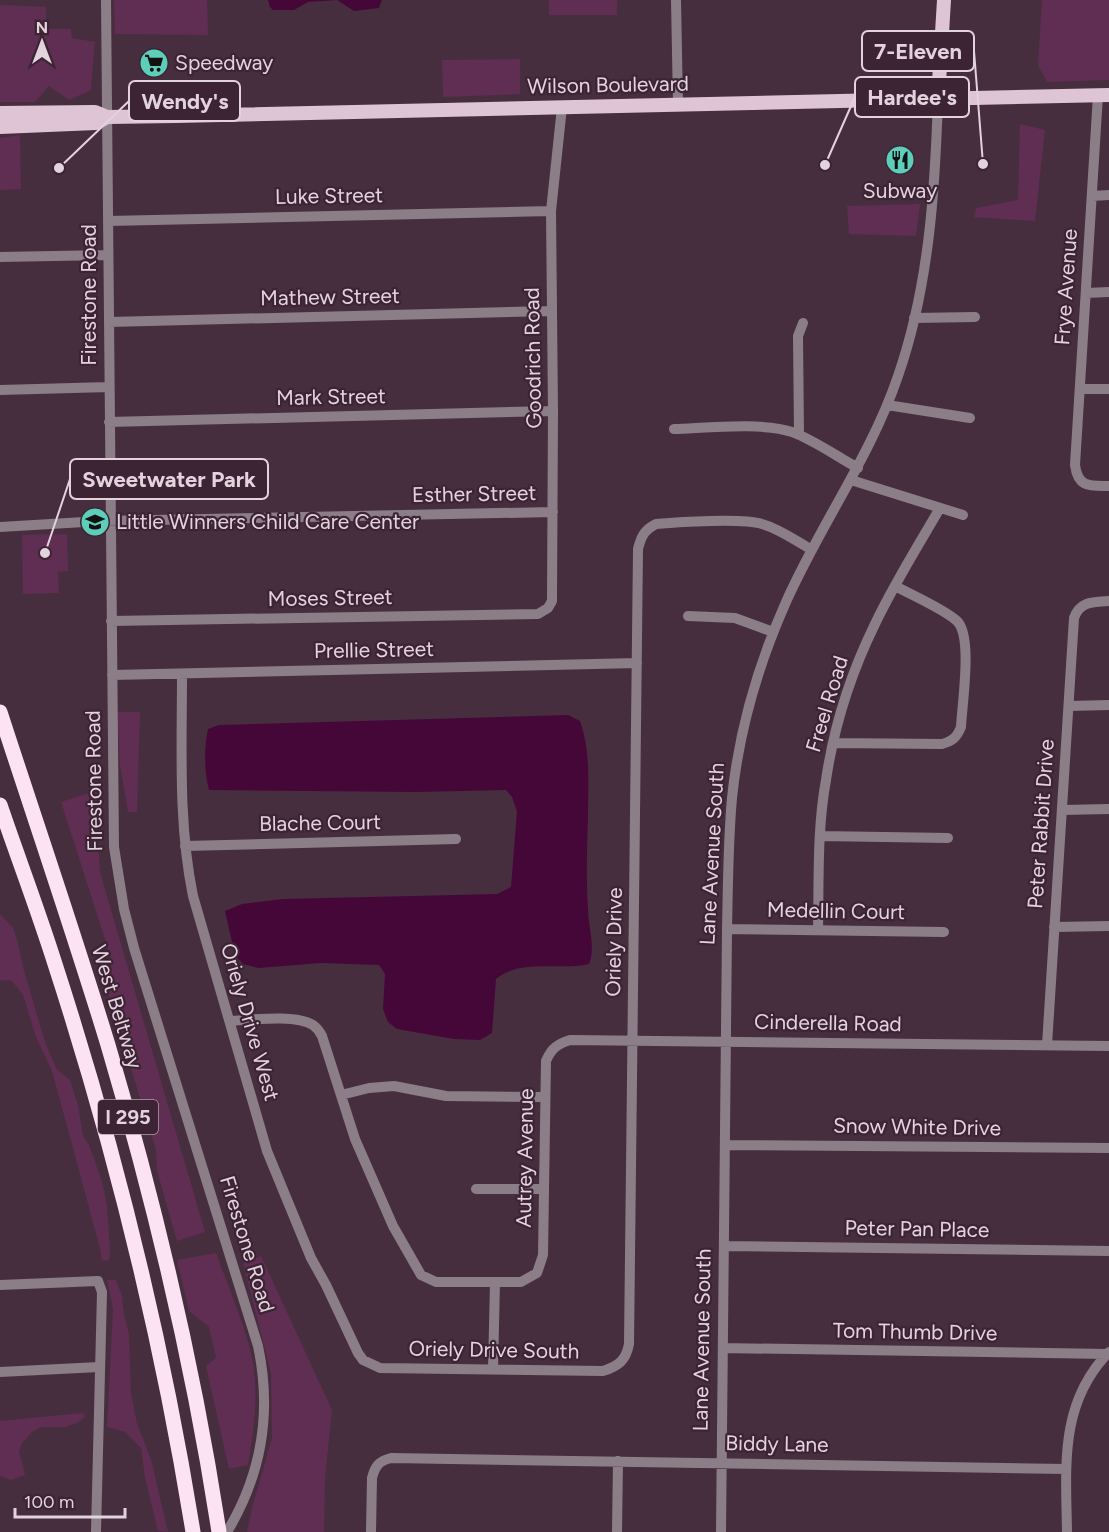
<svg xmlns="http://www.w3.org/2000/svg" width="1109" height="1532" viewBox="0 0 1109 1532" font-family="Figtree,sans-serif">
	<rect width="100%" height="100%" fill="#472e3f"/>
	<path fill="#5f2e52" d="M114,0h93l1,35 -93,-1z
		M549,0h68v15h-68z
		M1042,0h67v80l-62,2 -9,-17z
		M0,5l46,2v22h25l1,9 23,4 -4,48 -22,10 -20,-14 -14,16h-35z
		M520,59v35l-77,3 -1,-37z
		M1020,124l25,6 -10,91 -61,-4 2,-9 42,-8z
		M20,135l1,54 -21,1v-52z
		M920,204l-4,32 -67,-2 -2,-28z
		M67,534l1,37 -10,1 1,21 -36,1 -1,-59z
		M117,712h23l-3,100h-9l-8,-47z
		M95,791l5,81 105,360 -28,9 -20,-70 -1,-21 -55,-179 12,-7 -52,-162z
		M0,914l13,14 5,15 5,24 22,75 12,28 13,10 8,25 5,31 6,9 13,36 5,25 3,43 -1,11 -7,1 -2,-13 -48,-177 -16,-34 -13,-42 -11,-14 -12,-1z
		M216,1253c11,30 24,61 33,92 11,38 6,81 -1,120l-19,4 -23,-103 10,-8 -7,-31 -20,-16 -12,-51z
		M261,1256l71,154 -7,68 -1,54h-77l5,-24 20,-70 -1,-65 -28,-110z
		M107,1280h9l6,16 2,19 5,19 2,59 6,31 14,35 17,73 -10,-1 -13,-53 -4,-30 -16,-16 -18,-5 6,-118z
		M82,1413l3,2 -1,3 -7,5 -12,4h-24l-9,5 -10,11 -3,8 6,24 -14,5 -11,-4v-55z"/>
	<path fill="#450738" d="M268,0h114l-3,8 -25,3 -17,-11 -29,2 -14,8h-21l-3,-3z
		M568,715l12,6c11,31 8,64 8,96 -1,31 -2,61 0,92 0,17 8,39 1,55 -29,7 -68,-6 -93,15l-4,54 -12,7 -26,-1 -57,-10 -9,-7 -5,-13 2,-35 -6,-9 -58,-2 -63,5 -15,-4 -8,-9 -10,-44 17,-7 41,-5 214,-5 14,-7 6,-76 -5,-14 -6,-7 -91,2 -206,-2c-5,-18 -5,-43 -1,-61l11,-4z"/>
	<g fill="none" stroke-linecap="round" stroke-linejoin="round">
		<path stroke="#8b7e87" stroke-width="10" d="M106,0l8,847 10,62 10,39 124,398c14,66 4,128 -31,186
			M676,0l2,105
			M1098,95l-23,370c3,23 15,21 34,21
			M1092,196l17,-1
			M108,221l443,-10
			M0,257l108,-2
			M1086,293l23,-1
			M914,318l61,-1
			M109,322l442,-11
			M1080,389h29
			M0,390l109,-3
			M887,405l83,13
			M109,422l444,-11
			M674,429c32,-1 89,-7 118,3 22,8 44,24 66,36
			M799,435l-1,-99 5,-13
			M851,480l112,35
			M0,527l101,-6 452,-9
			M688,616l47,2 38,14
			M111,621l427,-7 10,-6 4,-7 1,-190 -2,-200 11,-104
			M182,674c0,74 -4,149 11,222l74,255 44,107 15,27 32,68 5,7 17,8 223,3c16,-5 23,-11 26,-27l9,-795c3,-12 6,-19 18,-25 23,-2 86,-6 106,0 18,5 34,17 50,26
			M112,675l525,-12
			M1069,706l40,-1
			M833,743l109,1c11,-3 15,-7 19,-17 1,-23 12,-91 -4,-106 -13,-12 -45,-26 -62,-35
			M1062,810l47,-1
			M820,836l128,2
			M185,846l271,-7
			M1054,927l55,-1
			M727,929l217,3
			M818,930c1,-50 -1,-101 8,-150 8,-54 25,-107 49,-156 19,-40 43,-78 65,-116
			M230,1021c21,-1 66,-7 83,4 4,3 7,7 9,11l33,103 38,87 28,49 15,7h85l16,-9 6,-18 3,-194c5,-12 11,-17 24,-21l539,6
			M1047,1045l27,-427c6,-17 19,-16 35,-17
			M341,1095l28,-7 25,-2 52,10 99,1
			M725,1145l384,3
			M476,1189h68
			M724,1246l385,5
			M0,1285l98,-4 4,11 -6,240
			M723,1348l384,6
			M493,1369l2,-87
			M0,1372l99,-5
			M371,1532l1,-54c3,-12 7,-17 19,-20l675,11
			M617,1532l1,-71
			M721,1532l6,-603c1,-43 1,-87 5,-131 7,-68 26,-133 54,-196 34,-77 85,-146 112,-226 31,-89 37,-185 40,-277
			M1067,1532c-1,-66 -8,-129 42,-180"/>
		<path stroke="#dfc4d6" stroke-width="14" d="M938,99l6,-99
			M0,113l95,-1 12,5 69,-1 933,-21
			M0,127l96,-4 11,-6"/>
		<path stroke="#fce2f3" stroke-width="15" d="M0,712c36,111 74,221 108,333 47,159 86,323 111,487
			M0,805c18,53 38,105 55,159 60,185 107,375 138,568"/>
	</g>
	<defs>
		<g id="supermarket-disc" transform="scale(1.5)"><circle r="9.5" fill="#5cceba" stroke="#3c2435"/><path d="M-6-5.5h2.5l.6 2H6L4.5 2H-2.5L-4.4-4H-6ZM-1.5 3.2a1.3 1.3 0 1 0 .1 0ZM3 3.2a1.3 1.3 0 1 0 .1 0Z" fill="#111"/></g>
		<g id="restaurant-disc" transform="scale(1.5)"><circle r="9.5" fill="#5cceba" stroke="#3c2435"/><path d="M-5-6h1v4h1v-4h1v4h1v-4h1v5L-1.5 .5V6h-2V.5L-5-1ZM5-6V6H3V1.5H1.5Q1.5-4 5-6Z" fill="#111"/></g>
		<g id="school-disc" transform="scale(1.5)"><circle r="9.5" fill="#5cceba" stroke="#3c2435"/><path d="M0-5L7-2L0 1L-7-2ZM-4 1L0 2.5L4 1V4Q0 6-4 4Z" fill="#111"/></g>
	</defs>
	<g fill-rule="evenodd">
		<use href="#supermarket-disc" x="154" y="63"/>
		<use href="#restaurant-disc" x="900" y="160"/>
		<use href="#school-disc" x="95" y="522"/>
	</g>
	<g text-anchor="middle" stroke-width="4.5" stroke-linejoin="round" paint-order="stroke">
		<rect fill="#3c2435" stroke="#b19eab" stroke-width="1.5" x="98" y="1100" width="60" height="34" rx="4.5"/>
		<g font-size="20" font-weight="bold" fill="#e3d3dd">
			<text x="128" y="1124">I 295</text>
		</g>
		<g font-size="21" fill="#e3d3dd" stroke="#3c2435" text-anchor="start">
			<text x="175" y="70">Speedway</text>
			<text x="900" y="198" text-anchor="middle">Subway</text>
			<text x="116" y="529">Little Winners Child Care Center</text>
		</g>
		<g font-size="21" fill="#e3d3dd" stroke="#3c2435">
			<text transform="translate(608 85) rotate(-1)" y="7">Wilson Boulevard</text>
			<text transform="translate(329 196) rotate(-1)" y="7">Luke Street</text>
			<text transform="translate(1066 287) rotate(-86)" y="7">Frye Avenue</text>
			<text transform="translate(89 295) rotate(-90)" y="7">Firestone Road</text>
			<text transform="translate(330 297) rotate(-1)" y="7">Mathew Street</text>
			<text transform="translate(533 358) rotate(-91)" y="7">Goodrich Road</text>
			<text transform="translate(331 397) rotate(-1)" y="7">Mark Street</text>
			<text transform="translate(474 494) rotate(-1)" y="7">Esther Street</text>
			<text transform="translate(330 598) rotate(-1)" y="7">Moses Street</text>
			<text transform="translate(374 650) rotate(-1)" y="7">Prellie Street</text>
			<text transform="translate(827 704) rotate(-73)" y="7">Freel Road</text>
			<text transform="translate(94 781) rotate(-91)" y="7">Firestone Road</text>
			<text transform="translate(320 823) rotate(-1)" y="7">Blache Court</text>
			<text transform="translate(1041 824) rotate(-86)" y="7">Peter Rabbit Drive</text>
			<text transform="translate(712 854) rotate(-87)" y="7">Lane Avenue South</text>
			<text transform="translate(836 911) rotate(1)" y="7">Medellin Court</text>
			<text transform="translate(614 942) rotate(-89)" y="7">Oriely Drive</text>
			<text transform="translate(117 1007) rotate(73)" y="7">West Beltway</text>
			<text transform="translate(250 1022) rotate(74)" y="7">Oriely Drive West</text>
			<text transform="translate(828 1023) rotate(1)" y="7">Cinderella Road</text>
			<text transform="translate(917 1127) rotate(1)" y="7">Snow White Drive</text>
			<text transform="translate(525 1158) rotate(-89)" y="7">Autrey Avenue</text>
			<text transform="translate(917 1229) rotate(1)" y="7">Peter Pan Place</text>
			<text transform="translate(247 1244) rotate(73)" y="7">Firestone Road</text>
			<text transform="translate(915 1332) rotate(1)" y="7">Tom Thumb Drive</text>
			<text transform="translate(702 1340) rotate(-89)" y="7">Lane Avenue South</text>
			<text transform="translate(494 1350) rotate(1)" y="7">Oriely Drive South</text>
			<text transform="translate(777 1444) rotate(1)" y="7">Biddy Lane</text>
		</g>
	</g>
	<path fill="none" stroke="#e3d3dd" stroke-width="2" d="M983 164L974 51M825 165L855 97M59 168L129 101M45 553L70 479"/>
	<g fill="#e3d3dd" stroke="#3c2435" stroke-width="2">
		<circle cx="983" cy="164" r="6"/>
		<circle cx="825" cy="165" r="6"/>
		<circle cx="59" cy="168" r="6"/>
		<circle cx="45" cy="553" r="6"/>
	</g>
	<g fill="#3c2435" stroke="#e3d3dd" stroke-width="2">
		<rect x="862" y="31" width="112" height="40" rx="6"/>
		<rect x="855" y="77" width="114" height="40" rx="6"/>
		<rect x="129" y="81" width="111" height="40" rx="6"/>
		<rect x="70" y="459" width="198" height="40" rx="6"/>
	</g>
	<g font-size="22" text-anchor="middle" font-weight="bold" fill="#e3d3dd">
		<text x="918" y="59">7-Eleven</text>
		<text x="912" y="105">Hardee's</text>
		<text x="185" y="109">Wendy's</text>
		<text x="169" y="487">Sweetwater Park</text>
	</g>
	<g transform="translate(42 42)" stroke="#3c2435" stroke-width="4.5" paint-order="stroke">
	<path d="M0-4.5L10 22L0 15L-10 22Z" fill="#e3d3dd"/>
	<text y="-9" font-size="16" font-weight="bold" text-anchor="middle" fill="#e3d3dd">N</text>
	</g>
	<path d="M15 1508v9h110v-9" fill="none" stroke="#e3d3dd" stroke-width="3"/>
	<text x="24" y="1508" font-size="18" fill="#e3d3dd" stroke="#3c2435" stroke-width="4.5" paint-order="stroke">100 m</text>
</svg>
